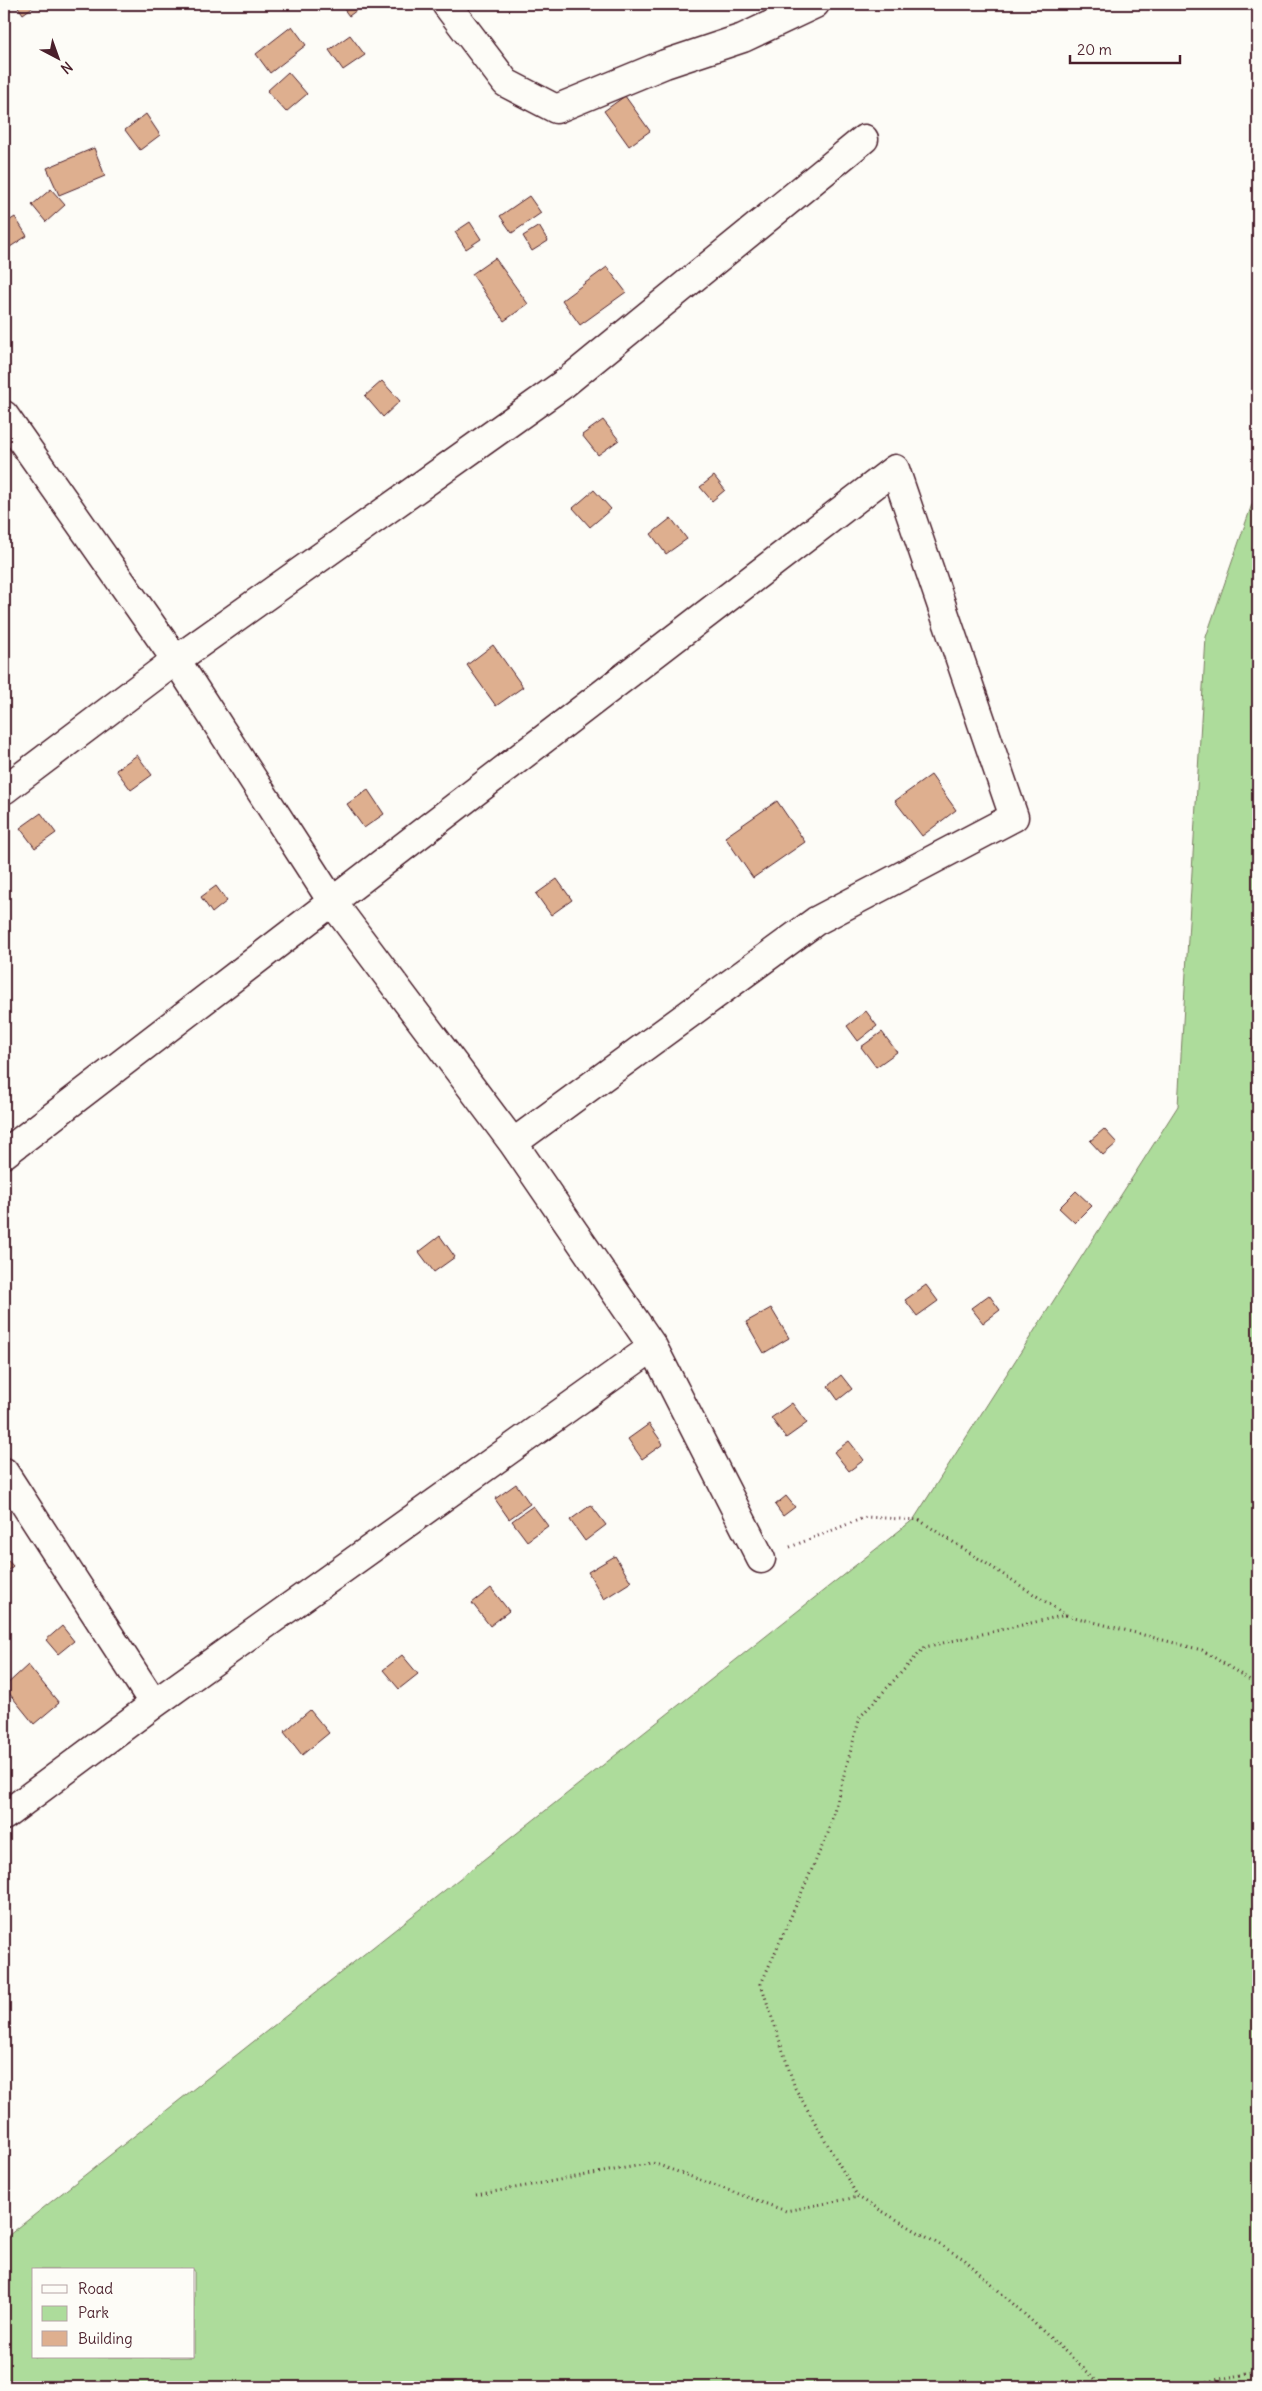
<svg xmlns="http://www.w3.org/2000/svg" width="1262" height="2391" viewBox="0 0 1262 2391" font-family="Delius,sans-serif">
	<rect width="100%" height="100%" fill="#fdfcf7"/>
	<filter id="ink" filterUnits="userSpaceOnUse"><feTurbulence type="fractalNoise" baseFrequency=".02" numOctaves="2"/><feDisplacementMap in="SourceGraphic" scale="10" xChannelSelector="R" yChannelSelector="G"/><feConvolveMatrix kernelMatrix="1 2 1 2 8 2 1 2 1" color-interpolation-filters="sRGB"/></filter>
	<g filter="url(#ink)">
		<path fill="#addc9b" stroke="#7c7e63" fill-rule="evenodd" d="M1258,487v1900h-1254v-148l910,-720 264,-413 28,-469zM34,2270h160v87h-160z"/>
		<path fill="#deaf8f" stroke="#4a1f2b" d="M16,4h21l-14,10z
			M340,4h25l-16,12z
			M292,26l14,19 -36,28 -14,-19z
			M350,35l15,20 -22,15 -14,-20z
			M288,72l19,22 -21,18 -19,-21z
			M625,96l25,35 -21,15 -25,-35z
			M146,114l14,21 -20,15 -15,-20z
			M94,148l11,28 -46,19 -12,-27z
			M51,189l14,16 -19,17 -14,-17z
			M529,196l12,17 -29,20 -12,-17z
			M15,217l12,19 -17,11 -6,-9v-14z
			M470,222l11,17 -15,10 -11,-17z
			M539,226l9,15 -16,10 -9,-15z
			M495,258l33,46 -24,17 -32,-47z
			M607,267l19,25 -46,33 -18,-25z
			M382,381l18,20 -17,16 -18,-21z
			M603,420l16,20 -21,15 -16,-20z
			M714,476l11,14 -13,11 -12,-14z
			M594,490l17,19 -21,18 -17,-19z
			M671,518l16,21 -21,15 -15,-20z
			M493,645l30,42 -27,19 -29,-41z
			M137,755l15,20 -21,15 -15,-20z
			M931,775l25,35 -34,26 -27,-35z
			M368,790l16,24 -20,14 -17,-24z
			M777,801l28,41 -52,36 -28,-41z
			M41,813l15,20 -21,15 -15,-20z
			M557,879l15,21 -21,15 -15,-21z
			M216,886l11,15 -15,12 -11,-16z
			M866,1011l11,15 -19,15 -11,-15z
			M882,1032l15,20 -21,15 -15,-20z
			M1104,1129l13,14 -14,12 -13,-14z
			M1076,1191l16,15 -17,17 -16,-15z
			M440,1236l15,21 -21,15 -15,-20z
			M926,1285l12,16 -21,15 -12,-16z
			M989,1295l11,15 -17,13 -12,-15z
			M771,1308l18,30 -25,15 -18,-31z
			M841,1375l11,14 -14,11 -10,-14z
			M792,1403l15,20 -21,15 -15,-20z
			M649,1424l14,20 -21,15 -14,-20z
			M849,1441l15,19 -15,11 -15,-19z
			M516,1484l14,20 -21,15 -14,-20z
			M786,1496l9,11 -12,9 -8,-11z
			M591,1505l15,20 -21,16 -15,-21z
			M533,1506l15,20 -21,15 -15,-20z
			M4,1556l9,10 -9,8z
			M615,1556l16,26 -27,17 -16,-27z
			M491,1588l18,23 -19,15 -18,-23z
			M62,1626l12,15 -16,13 -12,-14z
			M402,1655l16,19 -19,15 -16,-19z
			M28,1665l31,38 -25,21 -30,-37z
			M310,1710l19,23 -27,22 -18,-23z"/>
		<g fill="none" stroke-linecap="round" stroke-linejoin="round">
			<g stroke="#4a1f2b" stroke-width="31">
				<path id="minor" d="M446,4l60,79 50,26 109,-45 78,-26 72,-34
					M4,415l172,245 157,243 180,240 140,204 108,212
					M4,790l172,-130 389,-277 299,-244
					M4,1154l891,-685 119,348 -198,104 -303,222
					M4,1472l150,232
					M4,1816l150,-112 499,-357"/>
			</g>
			<path stroke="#4a1f2b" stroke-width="3" stroke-dasharray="1 4" stroke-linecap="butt" d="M790,1547l76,-30 53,3 147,95 136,35 56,35
				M1066,1615l-141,32 -65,70 -32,116 -67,151 34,104 63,109 106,62 140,128
				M476,2195l177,-32 133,48 72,-14
				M1177,2387l81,-15"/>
			<use href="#minor" stroke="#fdfcf7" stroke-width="28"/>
		</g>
	</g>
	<rect width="1262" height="2391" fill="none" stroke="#fdfcf7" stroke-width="20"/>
	<rect x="10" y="10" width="1242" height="2371" fill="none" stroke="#4a1f2b" stroke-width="2" filter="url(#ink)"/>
	<rect x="32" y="2268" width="162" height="90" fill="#fdfcf7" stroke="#b5a4a5"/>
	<rect x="42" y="2285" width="25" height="8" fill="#fdfcf7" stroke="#b5a4a5"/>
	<text x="78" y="2294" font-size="15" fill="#4a1f2b">Road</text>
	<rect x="42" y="2306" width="25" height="15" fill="#addc9b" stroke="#b5a4a5"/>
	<text x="78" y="2318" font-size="15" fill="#4a1f2b">Park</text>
	<rect x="42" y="2331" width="25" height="15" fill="#deaf8f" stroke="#b5a4a5"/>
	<text x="78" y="2344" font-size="15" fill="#4a1f2b">Building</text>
	<g transform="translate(58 58) rotate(139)" stroke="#fdfcf7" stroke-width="4" paint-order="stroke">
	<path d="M0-4L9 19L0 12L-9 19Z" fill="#4a1f2b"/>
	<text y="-8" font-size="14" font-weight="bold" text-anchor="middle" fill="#4a1f2b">N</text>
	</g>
	<path d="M1070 55v8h110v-8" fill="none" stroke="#4a1f2b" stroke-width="2.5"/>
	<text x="1077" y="55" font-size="15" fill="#4a1f2b" stroke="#fdfcf7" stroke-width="4" paint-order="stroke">20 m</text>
</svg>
